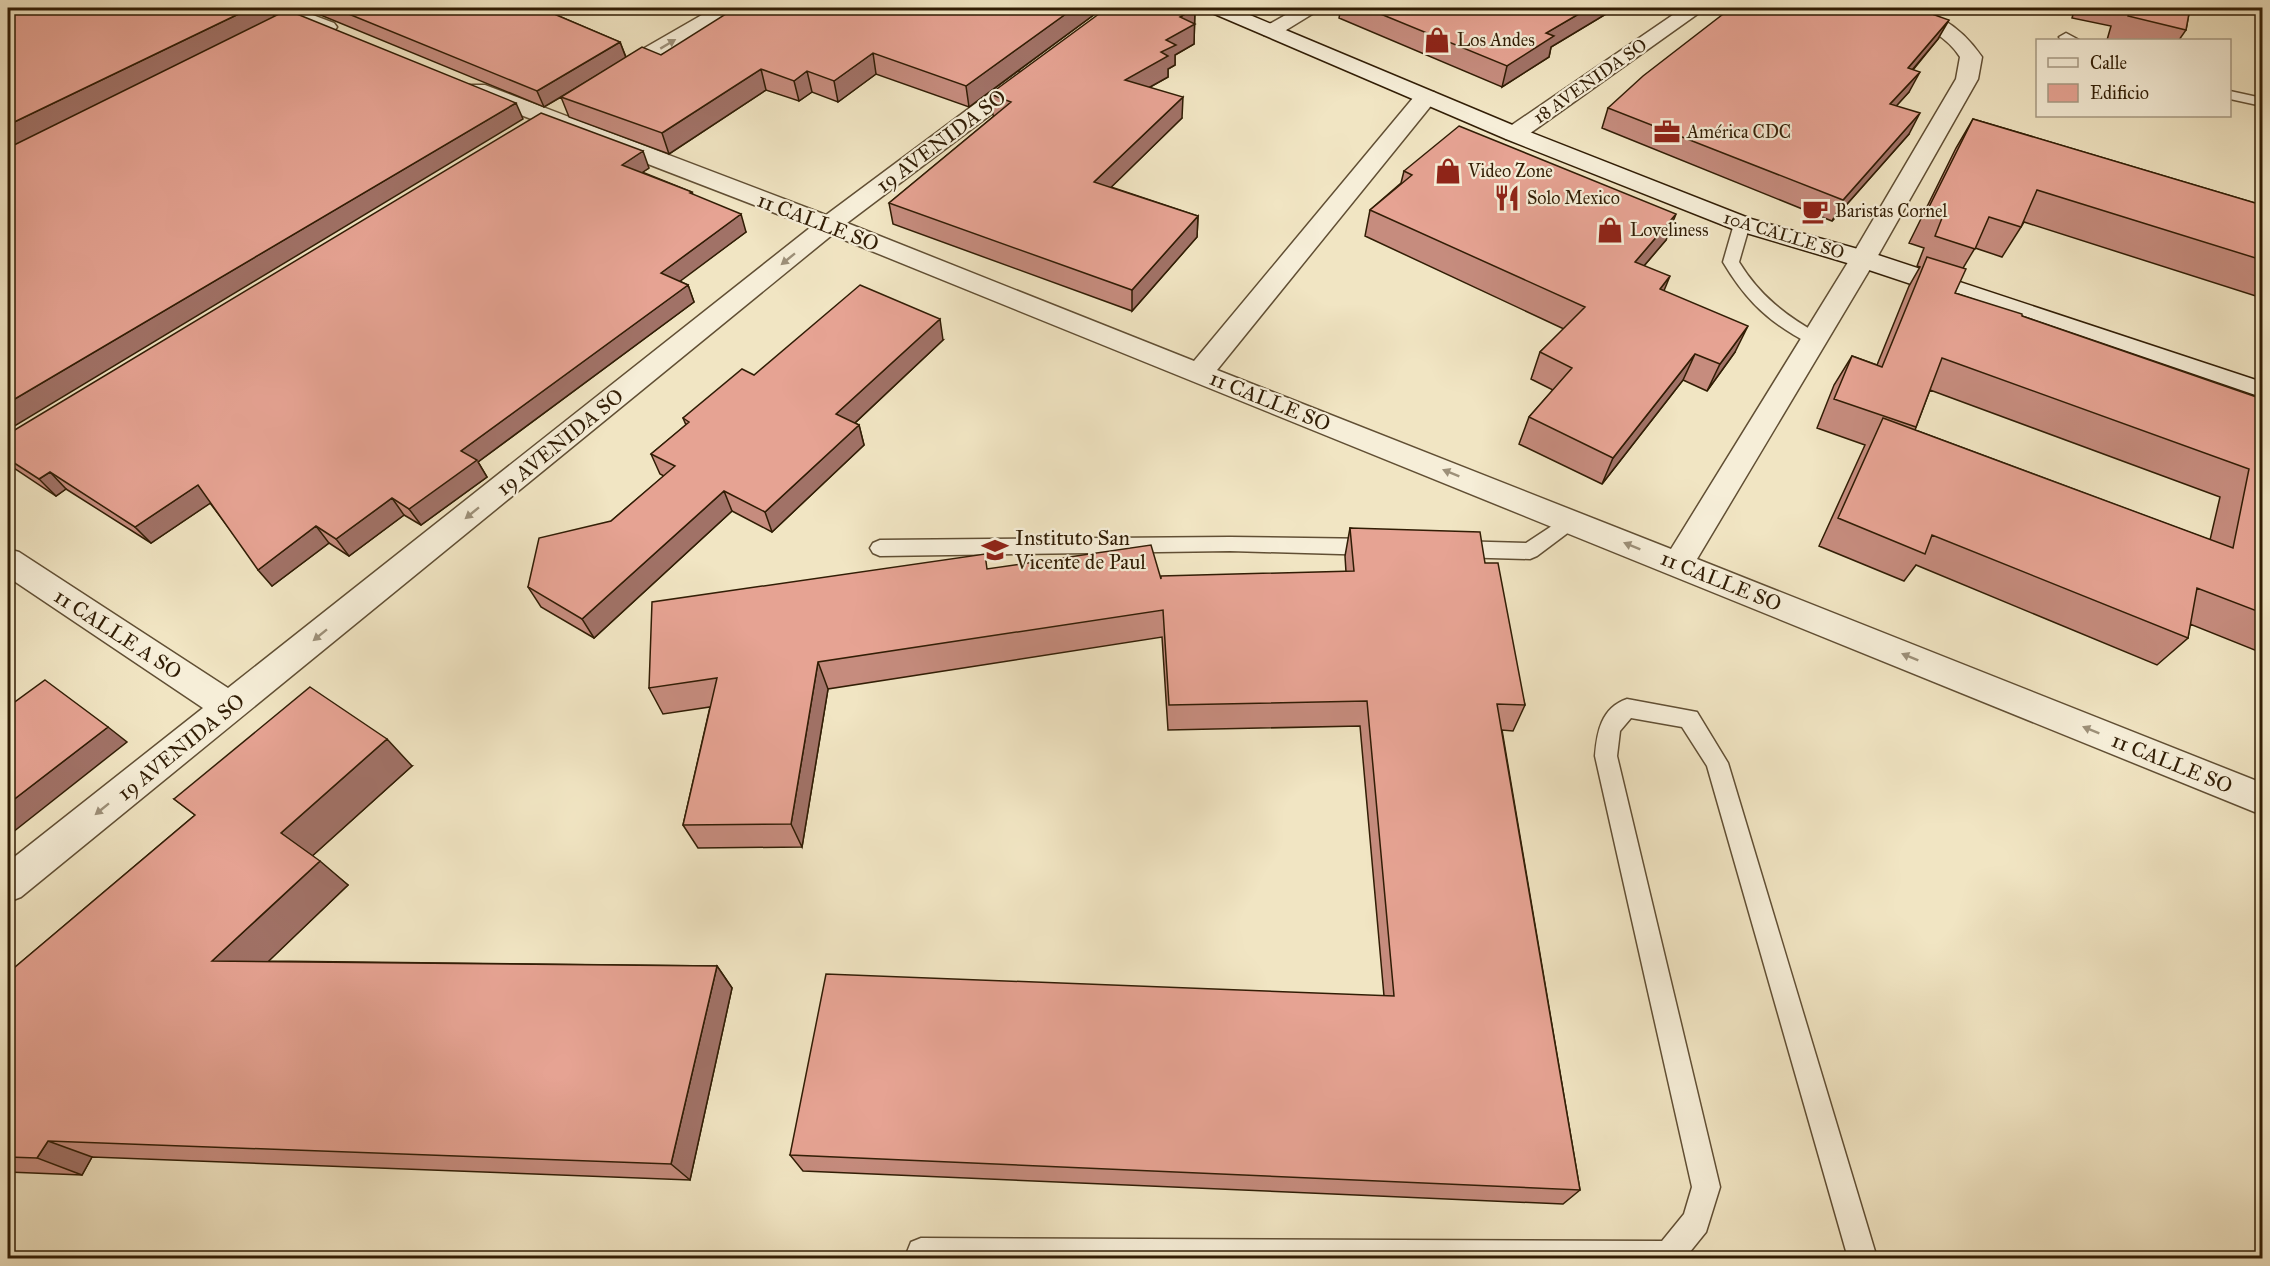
<svg xmlns="http://www.w3.org/2000/svg" width="2270" height="1266" viewBox="0 0 2270 1266" font-family="'IM FELL Great Primer',serif">
	<rect width="100%" height="100%" fill="#f1e5c3"/>
	<filter id="stains"><feTurbulence type="fractalNoise" baseFrequency=".00333" numOctaves="4"/><feColorMatrix values="0 0 0 0 .2 0 0 0 0 .09 0 0 0 0 .02 0 0 0 .5 -.17"/></filter>
	<radialGradient id="worn" r=".72"><stop offset=".6" stop-color="#630" stop-opacity="0"/><stop offset="1" stop-color="#630" stop-opacity=".3"/></radialGradient>
	<g fill="none" stroke-linecap="round" stroke-linejoin="round">
		<g stroke="#614f34" stroke-width="3">
			<path id="lane" d="M2066,33l13,7h-18l-2,-3z
				M2230,91l32,7v8l-32,-7z
				M1742,219l8,5 -11,38c21,34 46,53 81,73l3,4 -3,4c-10,3 -17,-3 -26,-8 -32,-19 -52,-41 -71,-73l11,-38z
				M1570,514l7,2 3,5 -3,5 -40,30 -7,3 -75,-2 -7,-3 -3,-5 3,-5 7,-3 71,2z
				M1230,537l145,2 7,3 3,5 -3,5 -7,3 -145,-4 -350,5 -7,-3 -3,-5 3,-5 7,-3z
				M1627,699l70,13 31,51 149,495h-29l-141,-492 -25,-39 -51,-9 -11,13 -3,25 103,431 -14,45 -21,26h-776l-2,-6 4,-10 10,-4 741,3 22,-27 8,-27 -97,-431c2,-24 6,-48 32,-57z"/>
		</g>
		<g stroke="#614f34" stroke-width="3">
			<path id="street" d="M266,8h28l40,15 3,4 -3,4h-14l-51,-19z
				M714,8h24l-3,4 -111,67h-16l-3,-5 3,-5z
				M1298,8h24l-44,27h-14l-3,-4 3,-4z
				M1683,8h23l-184,131h-16l-3,-5 3,-5z
				M1889,8c39,-4 71,17 93,49l-4,22 -102,180 -179,300 565,224v32l-1430,-580 -811,662 -13,5v-40l195,-154 -195,-131v-28l11,3 209,136 583,-461 -342,-132 -3,-5 3,-5h16l341,130 192,-143h16l3,5 -3,5 -187,141 347,138 224,-269h16l3,5 -3,5 -217,268 454,179 179,-290 106,-180 4,-22c-15,-24 -43,-34 -68,-45z"/>
		</g>
		<g stroke="#311d05" stroke-width="3">
			<path id="secondary" d="M1207,8h26l289,121 229,90 121,34 390,129v19l-408,-136 -121,-36 -227,-90 -296,-127z"/>
		</g>
		<use href="#lane" fill="#f6eed8" fill-rule="evenodd"/>
		<use href="#street" fill="#f6eed8" fill-rule="evenodd"/>
		<use href="#secondary" fill="#f6eed8" fill-rule="evenodd"/>
	</g>
	<path fill="#c68c7e" stroke="#311d05" stroke-width="1.5" fill-rule="evenodd" d="M300,8h240l80,34 6,15 35,-2 83,-41 359,-6 -134,99 -93,-33 -38,28 -26,-10 -13,9 -33,-11 -97,64 -100,-37 -8,-20 -17,10 -238,-98z
		M1195,8l-1,36 -19,11v10l-7,4v8l-18,10 32,31 -71,69 87,29 -1,21 -65,74 -239,-87 -4,-21 105,-87 -1,-1 -3,-21z
		M1341,8h275l-65,39 -2,10 -47,30 -163,-69z
		M2075,8h115l-4,22 -7,10h-72l4,-14 -39,-8z
		M1938,39l-25,31 -4,22 -13,14 13,28 -77,87 -230,-93 6,-20z
		M1973,119l289,86v93l-238,-76 -3,5 -19,30 -27,-9 -12,20 -8,25 301,103 6,-7v264l-72,-29 -2,14 -31,27 -241,-100 -12,16 -85,-35 46,-101 -48,-17 17,-43 18,-29 25,9 32,-79 11,-19 -3,-1 7,-18 -15,-5 47,-95zM1930,390l290,107 -10,43 -295,-110z
		M649,168l-7,4 50,20 1,3 53,37 -67,49 9,4 6,17 -216,160 9,15 -66,48 -17,-10 -55,41 -20,-13 -57,43 -62,-83 -59,40 -85,-54 -10,7 -48,-32v-30z
		M1404,171l262,69 -22,26 20,25 71,61 -28,39 -24,-11 -81,104 -83,-40 10,-27 24,-27 -22,-11 9,-27 24,-23 -199,-93 5,-26 31,-27z
		M943,340l-88,83 4,2 5,20 -92,87 -40,-21 -138,127 -53,-31 -13,-20 83,-66 53,-45 -4,-2 -9,-20 35,-29 -3,-7 71,-43z
		M1350,528l135,35 40,142 -12,26 -11,-1 78,460 -17,14 -760,-33 -13,-16 594,-159 -24,-270 -192,4 -6,-93 -334,52 -26,158 -104,1 -15,-23 27,-118 -47,7 -14,-26 339,-119 173,9 185,-6 -1,-16z
		M412,766l-100,90 36,29 -80,76 449,5 15,22 -42,192 -598,-23 -10,18 -74,-3v-199l187,-158 -21,-16z"/>
	<path fill="#a17267" stroke="#311d05" stroke-width="1.5" d="M251,8h18l6,9 -267,132v-24z
		M1074,8h29l-134,99 -3,-21z
		M1195,8l-1,36 -19,11v10l-7,4v8l-43,24v-21l36,-28 5,-12 14,-23z
		M1589,8h27l-65,39 -2,10 -47,30 5,-21 39,-33z
		M1949,20l-11,19 -41,49 11,-20z
		M620,42l6,16 -82,49 -7,-16z
		M873,53l3,21 -38,28 -4,-21z
		M761,69l5,21 -97,64 -7,-21z
		M807,71l5,21 -13,9 -5,-20z
		M1920,72l-11,20 -30,33 11,-21z
		M1183,97l-1,21 -87,85 -1,-21z
		M516,103l7,16 -515,311v-27z
		M1920,113l-11,21 -77,87 11,-21z
		M643,151l6,17 -21,14 -6,-17z
		M741,214l5,18 -79,59 -6,-18z
		M1676,214l-10,26 -41,48 10,-26z
		M1198,216l-1,21 -65,74v-21z
		M1670,276l-11,27 1,-14z
		M688,285l6,17 -216,160 9,15 -66,48 -12,-16 52,-58z
		M940,319l3,21 -101,95 -6,-21z
		M1748,326l-13,26 -28,39 13,-27z
		M1695,354l-12,26 -81,104 11,-26z
		M859,425l5,20 -92,87 -7,-20z
		M50,472l16,17 -10,7 -17,-17z
		M198,485l14,17 -61,41 -16,-16z
		M724,491l8,20 -138,127 -12,-19z
		M392,498l12,17 -55,41 -13,-17z
		M316,526l13,17 -57,43 -14,-16z
		M818,662l10,27 -26,158 -11,-23z
		M108,727l19,15 -119,94v-32z
		M387,739l25,27 -102,92 -29,-25z
		M320,861l28,24 -102,98 -34,-22z
		M717,966l15,22 -42,192 -19,-16z
		M48,1141l44,16 -10,18 -45,-17z"/>
	<path fill="#e6a393" stroke="#311d05" stroke-width="1.5" d="M8,8h243l-243,117z
		M334,8h206l80,34 -83,49z
		M754,8h320l-108,78 -93,-33 -39,28 -27,-10 -13,10 -33,-12 -99,64 -101,-36 81,-50 19,8 71,-45 12,4z
		M1107,8h88l-15,9 15,7 -29,16 10,5 -15,7 7,4 -43,24 58,17 -89,85 104,34 -66,74 -243,-87 122,-101 -21,-8z
		M1366,8h223l-43,25 8,3 -47,30z
		M1731,8h184l34,12 -41,48 12,4 -30,32 30,9 -77,87 -235,-92 35,-32z
		M2130,8h60l-4,22 -58,-14z
		M287,10l229,93 -508,300v-255z
		M541,113l102,38 -21,14 70,27 -2,1 51,21 -80,59 27,12 -227,166 16,9 -68,49 -17,-11 -56,41 -20,-13 -58,44 -60,-85 -63,42 -85,-55 -11,7 -31,-20v-25z
		M1973,119l289,86v55l-225,-70 -16,37 -32,-10 -14,32 -40,-13 7,-18 -16,-5z
		M1459,126l217,88 -41,48 35,14 -10,13 88,37 -28,38 -25,-10 -82,104 -84,-41 43,-49 -32,-16 45,-45 -215,-97 42,-35 -8,-4z
		M1927,257l39,12 -11,24 67,21v2l240,83v-2v216l-65,-25 -9,50 -256,-103 -7,19 -87,-36 45,-100 350,130 16,-79 -307,-111 -26,69 -82,-28 18,-43 30,11z
		M860,285l80,34 -104,95 23,11 -94,87 -41,-21 -142,128 -54,-32 11,-49 72,-17 64,-55 -24,-12 38,-32 -6,-4 59,-49 12,6z
		M1350,528l130,4 5,31h13l27,142 -28,-1 83,486 -790,-35 36,-181 568,22 -27,-295 -198,4 -6,-95 -345,52 -27,162 -108,1 34,-147 -68,10 3,-86 333,-48 2,15 164,-24 10,34v-3l193,-5z
		M45,680l63,47 -100,77v-97z
		M310,687l77,52 -106,94 39,28 -108,100 505,5 -46,198 -623,-23 -11,17 -29,-1v-184l187,-158 -21,-16z"/>
	<defs><path id="oneway-solid" d="M-6-.8H1V-3.2L6.5 0L1 3.2V.8H-6Z" transform="scale(1.5)"/></defs>
	<g fill="#9d9079">
		<use href="#oneway-solid" transform="translate(668 44) rotate(-31)"/>
		<use href="#oneway-solid" transform="translate(788 259) rotate(141)"/>
		<use href="#oneway-solid" transform="translate(1451 473) rotate(-158)"/>
		<use href="#oneway-solid" transform="translate(472 513) rotate(141)"/>
		<use href="#oneway-solid" transform="translate(1632 546) rotate(-158)"/>
		<use href="#oneway-solid" transform="translate(320 635) rotate(141)"/>
		<use href="#oneway-solid" transform="translate(1910 657) rotate(-158)"/>
		<use href="#oneway-solid" transform="translate(2091 730) rotate(-158)"/>
		<use href="#oneway-solid" transform="translate(102 809) rotate(141)"/>
	</g>
	<defs>
		<g id="shop-bare" transform="scale(2.07)"><path d="M-5-2.5h2.3a2.7 3.5 0 0 1 5.4 0H5L5.5 6h-11ZM-1.5-2.5h3a1.5 2.3 0 0 0-3 0Z" fill="#8f2418" stroke="#f6eed8" stroke-width="2.5" paint-order="stroke"/></g>
		<g id="office-bare" transform="scale(2.07)"><path d="M-6-3h4V-5.5h4V-3h4V5H-6ZM-1-4.5V-3h2v-1.5ZM-6 0V1H6V0Z" fill="#8f2418" stroke="#f6eed8" stroke-width="2.5" paint-order="stroke"/></g>
		<g id="restaurant-bare" transform="scale(2.07)"><path d="M-5-6h1v4h1v-4h1v4h1v-4h1v5L-1.5 .5V6h-2V.5L-5-1ZM5-6V6H3V1.5H1.5Q1.5-4 5-6Z" fill="#8f2418" stroke="#f6eed8" stroke-width="2.5" paint-order="stroke"/></g>
		<g id="cafe-bare" transform="scale(2.07)"><path d="M-5.5-4.5H6V0H3Q3 3.5 0 3.5H-2.5Q-5.5 3.5-5.5 0ZM3-3.2v2h1.7v-2ZM-6 4.5H4V6H-6Z" fill="#8f2418" stroke="#f6eed8" stroke-width="2.5" paint-order="stroke"/></g>
		<g id="school-bare" transform="scale(2.07)"><path d="M0-5L7-2L0 1L-7-2ZM-4 1L0 2.5L4 1V4Q0 6-4 4Z" fill="#8f2418" stroke="#f6eed8" stroke-width="2.5" paint-order="stroke"/></g>
	</defs>
	<g fill-rule="evenodd">
		<use href="#shop-bare" x="1437" y="40"/>
		<use href="#office-bare" x="1667" y="132"/>
		<use href="#shop-bare" x="1448" y="171"/>
		<use href="#restaurant-bare" x="1507" y="198"/>
		<use href="#cafe-bare" x="1815" y="211"/>
		<use href="#shop-bare" x="1610" y="230"/>
		<use href="#school-bare" x="995" y="550"/>
	</g>
	<g text-anchor="middle" stroke-width="4.5" stroke-linejoin="round" paint-order="stroke">
		<g font-size="18" fill="#311d05" stroke="#f6eed8" text-anchor="start">
			<text x="1457" y="46">Los Andes</text>
			<text x="1687" y="138">América CDC</text>
			<text x="1468" y="177">Video Zone</text>
			<text x="1527" y="204">Solo Mexico</text>
			<text x="1835" y="217">Baristas Cornel</text>
			<text x="1630" y="236">Loveliness</text>
		</g>
		<g font-size="18" fill="#311d05" stroke="#f6eed8">
			<text transform="translate(1590 81) rotate(-35)" y="6">18 AVENIDA SO</text>
			<text transform="translate(1784 235) rotate(17)" y="6">10A CALLE SO</text>
		</g>
		<g font-size="21" fill="#311d05" stroke="#f6eed8">
			<text transform="translate(941 141) rotate(-37)" y="7">19 AVENIDA SO</text>
			<text transform="translate(818 222) rotate(21)" y="7">11 CALLE SO</text>
			<text transform="translate(1270 401) rotate(22)" y="7">11 CALLE SO</text>
			<text transform="translate(560 442) rotate(-39)" y="7">19 AVENIDA SO</text>
			<text transform="translate(1721 581) rotate(22)" y="7">11 CALLE SO</text>
			<text transform="translate(118 634) rotate(33)" y="7">11 CALLE A SO</text>
			<text transform="translate(181 747) rotate(-39)" y="7">19 AVENIDA SO</text>
			<text transform="translate(2172 763) rotate(22)" y="7">11 CALLE SO</text>
		</g>
		<g font-size="21" fill="#311d05" stroke="#f6eed8" text-anchor="start">
			<text x="1015" y="545">Instituto San<tspan x="1015" dy="24">Vicente de Paul</tspan></text>
		</g>
	</g>
	<rect width="2270" height="1266" fill="none" stroke="#f1e5c3" stroke-width="30"/>
	<rect x="9" y="9" width="2252" height="1248" fill="none" stroke="#311d05" stroke-width="3"/>
	<rect x="15" y="15" width="2240" height="1236" fill="none" stroke="#311d05" stroke-width="1.5"/>
	<rect x="2036" y="39" width="195" height="78" fill="#f6eed8" stroke="#a79a84" stroke-width="1.5"/>
	<rect x="2048" y="58" width="30" height="9" fill="#f6eed8" stroke="#a79a84" stroke-width="1.5"/>
	<text x="2090" y="69" font-size="18" fill="#311d05">Calle</text>
	<rect x="2048" y="84" width="30" height="18" fill="#e6a393" stroke="#a79a84" stroke-width="1.5"/>
	<text x="2090" y="99" font-size="18" fill="#311d05">Edificio</text>
	<rect width="100%" height="100%" filter="url(#stains)"/>
	<rect width="100%" height="100%" fill="url(#worn)"/>
</svg>
